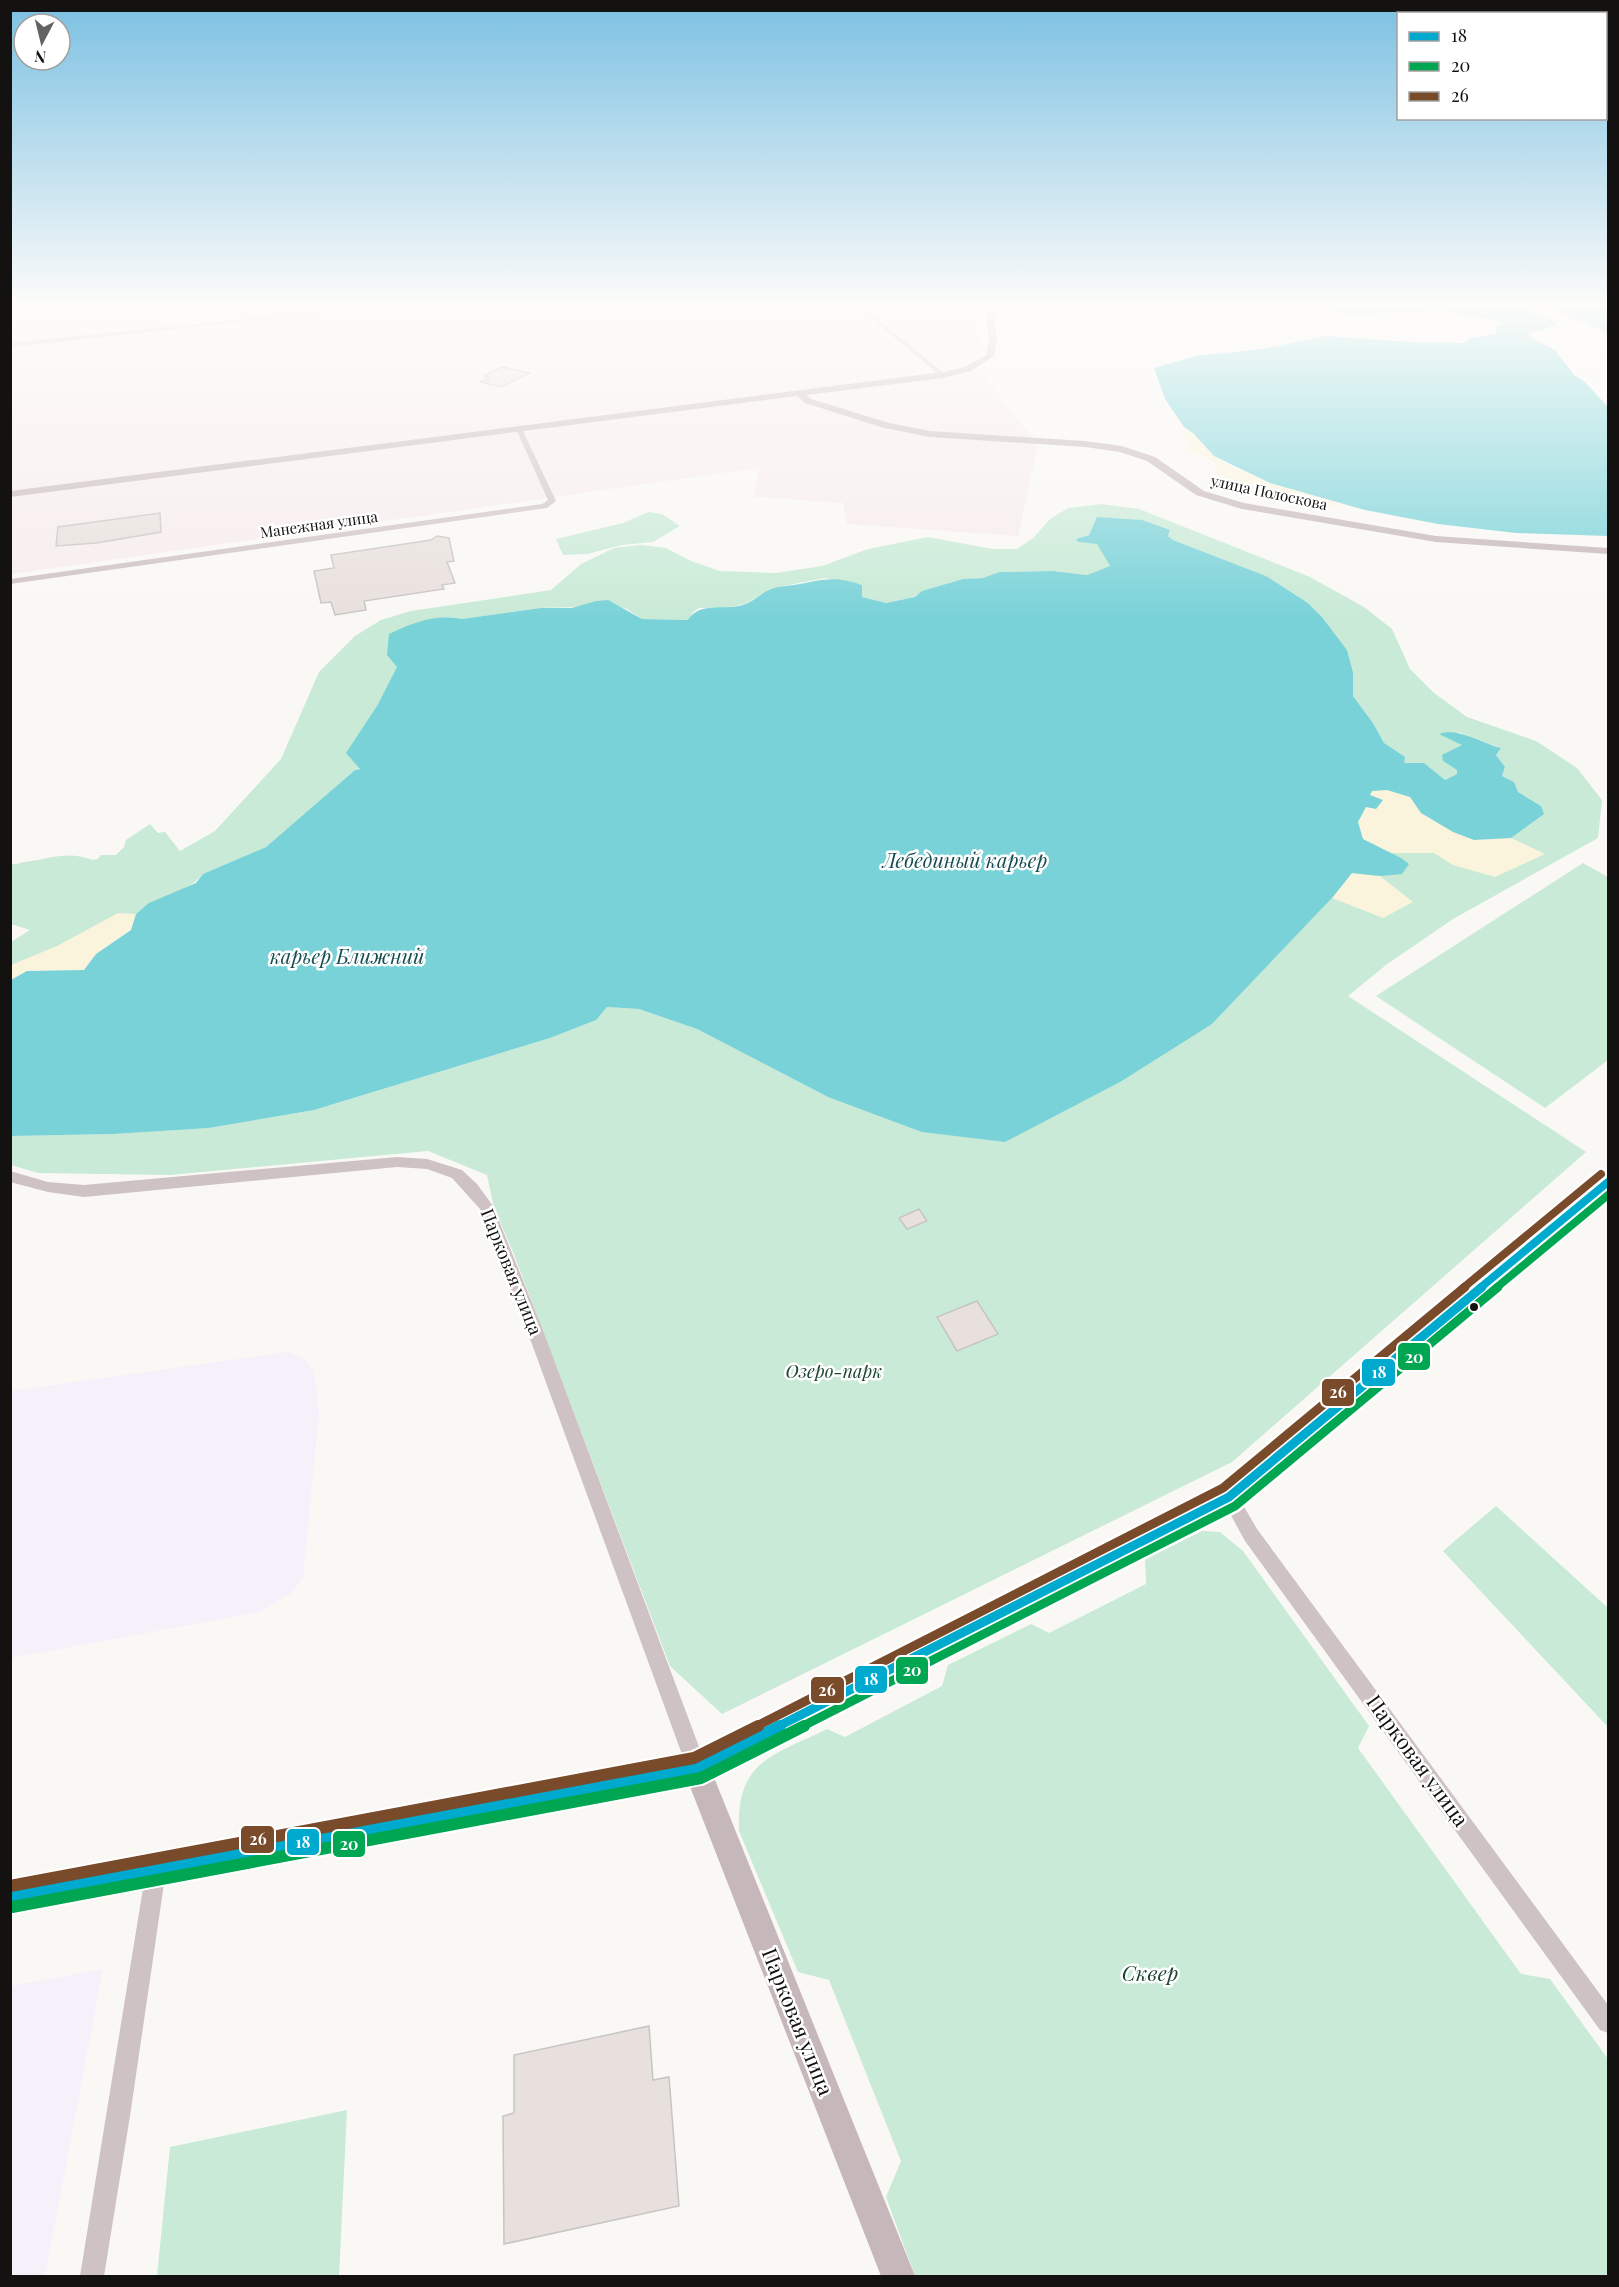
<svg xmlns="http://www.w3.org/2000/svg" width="1619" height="2287" viewBox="0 0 1619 2287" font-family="'Playfair Display',serif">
	<rect width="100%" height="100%" fill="#faf8f5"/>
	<path fill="#f7eced" d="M10,302h971l-4,64 61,80 -20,90 -171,-12 -4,-21 -89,-6 5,-29 -748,106z"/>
	<path fill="#f5f1fa" d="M287,1352l17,6 10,13 5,43 -16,164 -12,15 -31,19 -249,46v-267z
		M103,1969l-58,307h-34v-290z"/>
	<path fill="#c8ead6" d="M1102,504l37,5 58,23 113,45 54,30 28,22 18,40 24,24 33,24 69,24 41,27 25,32 -4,38 -145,81 -67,46 -38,31 238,156 -354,310 -510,252 -52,-48 -157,-414 -19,-44 -7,-33 -59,-24 -258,24 -132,-2 -27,-8v-29l103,-2 95,-6 105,-18 236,-72 45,-18 12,-13 32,2 58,20 131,68 94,34 83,11 207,-118 120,-126 20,-25 49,-15 -12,-5 122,-15 12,-10 18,-22 -23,-14 -4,-10 -12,-6 3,-9 -9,-12 5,-7 -43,-16 5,13 -20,16 14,9v4l-12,6 -21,-17h-20l-20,-20 -11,-20 -20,-27v-24l-6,-22 -25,-33 -14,-14 -42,-27 -93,-36 -5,-4 2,-5 -73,-14 -8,18 -13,4 2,3 19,1 13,23 -23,9 -34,-4 -54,1 -16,6 -20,1 -41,12 -7,6 -29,6 -24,-6v-12l-37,-7 -52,10 -28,16 -19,4h-27l-6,4 -4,8 -47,-1 -15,-10 -31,-8 -17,6 -38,1 -79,11 -12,-2 -52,49 -21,40 -17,62 -5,2 -89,77 -63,27c-14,18 -48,24 -67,40l-125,66v-38l19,-12 -19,-6v-60c6,1 8,-1 13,-2 26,-3 43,-12 69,-2l5,-1 3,-4h15l8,-8 2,-7 24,-16 8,9 7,-1 15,19 35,-20 66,-72 38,-87 36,-36 26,-16 30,-9 140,-21 30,-26 33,-16 27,-3 25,3 25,13 29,10 56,2 46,-7 46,-17 60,-12 65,12h24l16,-11 17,-19 18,-11z
		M648,512l14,2 18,12 -27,16 -31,3 -35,9 -24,1 -7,-16 67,-16z
		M1583,863l25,14v183l-63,48 -169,-112z
		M1496,1506l112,102v119l-165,-176z
		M1202,1531l18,1 23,19 126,175 -11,22 163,226 29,5 58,80v217h-693l-29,-79 15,-36 -72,-181 -31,-8 -59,-141c-3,-70 33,-75 88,-102l18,8 97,-51 6,-21 83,-41 18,9 97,-49 -1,-25z
		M347,2110l-8,166h-182l13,-129z"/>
	<path fill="#faf4dd" d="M1188,430c11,6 17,19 26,26 30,23 85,35 121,45l5,6 -36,-3 -59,-12 8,-3c-13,-11 -26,1 -38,-16l3,-7c-9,-10 -19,-12 -32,-14l4,-5 -1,-5 -10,-9z
		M1387,790l23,7 11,16 32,19 21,8 37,-2 34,16 -50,23 -42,-12 -19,-12h-45l-26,-14 -5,-17 8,-15 17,-7 -14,-5 3,-4z
		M1352,873l28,3 33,26 -30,16 -51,-20z
		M118,913l18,1 -5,15 -35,25 -12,16 -57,1 -16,9v-15l46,-19z"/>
	<path fill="#78d2d8" d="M1309,302h201l47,21 -13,7 -16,2 3,6 24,12 19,25 11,7 23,25v129l-92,-3 -78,-9 -73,-14 -95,-27 -56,-27 -21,-23 -9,-6 -19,-28 -11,-31 42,-12 66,-7 64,-13 83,6 56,1 6,-5 24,-4 2,-8 7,-4 -61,-11 -99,4z
		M1535,302h73v31z
		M1097,517l45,3 28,10 -2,6 5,4 93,36 42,27 14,14 25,33 6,22v24l20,27 11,20 21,14 -1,6h20l21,17 12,-6v-4l-14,-9 -1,-6 20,-10 -23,-11c20,-7 42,9 62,14l-5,7 9,12 -3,9 12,6 4,10 23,14 3,8 -33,24 -37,2 -21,-8 -32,-19 -11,-16 -23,-7 -15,1 -2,4 13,5 -7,9 -10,-2 -8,15 5,17 38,19 8,6 -7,10 -22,2 -28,-3 -20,25 -120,126 -92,58 -115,60 -83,-10 -94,-35 -131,-68 -58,-20 -32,-2 -11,13 -46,18 -236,72 -105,18 -95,6 -103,2v-156l16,-9 57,-1 12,-16 35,-24 5,-16 13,-11 47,-20 7,-9 63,-27 89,-77 5,-1 -14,-16 31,-47 20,-39 -10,-12 2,-21c24,-11 45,-20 73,-15l79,-11h31l24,-7 12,-1 34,19 46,1c12,-19 35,-9 55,-15 10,-3 18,-12 28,-16 7,-3 16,-3 23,-4 29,-5 38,-10 68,0v12l24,6 29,-6 7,-6 41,-12 20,-1 16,-6 54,-1 34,4 23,-9 -13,-22 -19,-2 -2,-3 13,-4z"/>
	<path fill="#e8e0dd" stroke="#c7c5c4" stroke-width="1.5" d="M502,367l27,6 -28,14 -21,-5 9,-4 -5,-2z
		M160,513l1,19 -65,11 -40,3 2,-19z
		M437,536l12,2 5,23 -7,1 8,21 -13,2 2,4 -80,12 2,9 -31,5 -4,-13 -10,1 -7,-32 20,-3 -3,-13 100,-15z
		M919,1209l8,12 -20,8 -8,-11z
		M977,1301l21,33 -41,17 -20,-34z
		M649,2026l4,54 16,-3 10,129 -175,38 -1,-128 11,-3v-58z"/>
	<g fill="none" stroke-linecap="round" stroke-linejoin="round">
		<path fill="#cfc2c4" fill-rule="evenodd" d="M408,302h18l-416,45v-4z
			M851,302h6l88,72v2h-4z
			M519,427l3,2 34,72 -9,7 -537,76v-5l532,-75 6,-4 -32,-71z
			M397,1157l30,2 35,11 15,14 16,22 48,119 166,443 -3,7 -7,3 -7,-3 -3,-7 -162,-443 -45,-116 -28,-31 -25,-9 -30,-2 -313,30 -36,-5 -38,-10v-11l38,11 36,3z
			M1229,1489l6,2 22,38 351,476v28l-8,-3 -355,-489 -24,-44 2,-6z
			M156,1860l7,3 3,7 -36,246 -26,160h-24l66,-406 3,-7z"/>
		<path fill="#c6b7ba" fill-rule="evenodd" d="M985,302h8l4,39 -3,15 -23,15 -28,7 -136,17 4,4 78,24 41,8 155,10 37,5 33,11 49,34 40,12 192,33 172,12v6l-172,-12 -194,-33 -46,-14 -49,-34 -27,-9 -35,-5 -155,-10 -46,-9 -79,-25 -8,-7 -787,101v-6l933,-119 22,-5 21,-12 3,-14z
			M1608,1174v19l-370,312 -525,270 202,501h-34l-192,-492 -679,128v-30l684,-127 526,-266 381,-313z"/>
		<g stroke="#fff" stroke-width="12">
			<path id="bus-1-far2" d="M1480,1288l128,-106"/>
		</g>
		<g stroke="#fff" stroke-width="14">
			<path id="bus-1-far1" d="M777,1727l452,-230 253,-210"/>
		</g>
		<g stroke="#fff" stroke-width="16">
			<path id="bus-1" d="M10,1897l687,-129 83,-42"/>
		</g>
		<g stroke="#fff" stroke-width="12">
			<path id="bus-2-far2" d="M1496,1288l112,-93"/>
		</g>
		<g stroke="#fff" stroke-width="14">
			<path id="bus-2-far1" d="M801,1727l434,-221 263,-219"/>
		</g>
		<g stroke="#fff" stroke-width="16">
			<path id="bus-2" d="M12,1907l689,-129 103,-52"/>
		</g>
		<g stroke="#fff" stroke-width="12">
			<path id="bus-3-far2" d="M1463,1288l138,-114"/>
		</g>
		<g stroke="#fff" stroke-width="14">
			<path id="bus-3-far1" d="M755,1727l468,-239 242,-201"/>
		</g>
		<g stroke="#fff" stroke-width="16">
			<path id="bus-3" d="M10,1886l684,-128 64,-32"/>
		</g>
		<use href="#bus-1-far2" stroke="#00a9ce" stroke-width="8"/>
		<use href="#bus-1-far1" stroke="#00a9ce" stroke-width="9"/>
		<use href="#bus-1" stroke="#00a9ce" stroke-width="12"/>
		<use href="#bus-2-far2" stroke="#00a651" stroke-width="8"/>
		<use href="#bus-2-far1" stroke="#00a651" stroke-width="9"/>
		<use href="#bus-2" stroke="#00a651" stroke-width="12"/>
		<use href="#bus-3-far2" stroke="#7a4b2a" stroke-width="8"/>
		<use href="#bus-3-far1" stroke="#7a4b2a" stroke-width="9"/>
		<use href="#bus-3" stroke="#7a4b2a" stroke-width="12"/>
	</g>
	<linearGradient id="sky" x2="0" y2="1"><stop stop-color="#7bc0e2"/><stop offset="0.49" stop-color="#fdfcfa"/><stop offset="1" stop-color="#fdfcfa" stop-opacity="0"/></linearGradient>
	<rect width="1619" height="622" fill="url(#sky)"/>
	<circle fill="#131210" stroke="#fff" stroke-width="2" cx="1474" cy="1307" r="5"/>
	<g text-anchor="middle" stroke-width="5" stroke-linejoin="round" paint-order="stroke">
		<g font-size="15" fill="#131210" stroke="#fff">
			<text transform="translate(1269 493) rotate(12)" y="5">улица Полоскова</text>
			<text transform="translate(319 525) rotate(-8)" y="5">Манежная улица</text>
		</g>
		<g font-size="18" fill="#131210" stroke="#fff">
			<text transform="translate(511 1272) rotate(68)" y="6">Парковая улица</text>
		</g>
		<g font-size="18" font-style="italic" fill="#1c4431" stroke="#fff">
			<text x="834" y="1378">Озеро-парк</text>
		</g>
		<g font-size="20" font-style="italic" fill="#154c50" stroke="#fff">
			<text x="965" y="868">Лебединый карьер</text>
			<text x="347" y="964">карьер Ближний</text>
		</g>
		<g font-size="21" fill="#131210" stroke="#fff">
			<text transform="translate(1417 1761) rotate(54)" y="7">Парковая улица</text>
			<text transform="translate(797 2022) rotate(68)" y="7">Парковая улица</text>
		</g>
		<g font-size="21" font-style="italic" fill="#1c4431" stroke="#fff">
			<text x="1150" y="1981">Сквер</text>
		</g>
	</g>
	<g stroke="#fff" stroke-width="2">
		<rect x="1397" y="1342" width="34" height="29" rx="6" fill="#00a651"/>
		<rect x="1361" y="1358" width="35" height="29" rx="6" fill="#00a9ce"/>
		<rect x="1321" y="1378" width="34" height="29" rx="6" fill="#7a4b2a"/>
		<rect x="895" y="1656" width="34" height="29" rx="6" fill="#00a651"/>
		<rect x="854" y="1665" width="34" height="29" rx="6" fill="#00a9ce"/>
		<rect x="810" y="1676" width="35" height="28" rx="6" fill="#7a4b2a"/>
		<rect x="240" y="1825" width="35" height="29" rx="6" fill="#7a4b2a"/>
		<rect x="286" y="1828" width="34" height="28" rx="6" fill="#00a9ce"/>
		<rect x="332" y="1830" width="34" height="28" rx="6" fill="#00a651"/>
	</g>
	<g font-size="16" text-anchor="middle" font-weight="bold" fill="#fff">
		<text x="1414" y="1363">20</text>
		<text x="1379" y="1378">18</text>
		<text x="1338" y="1398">26</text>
		<text x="912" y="1676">20</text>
		<text x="871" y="1685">18</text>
		<text x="827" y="1696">26</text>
		<text x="258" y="1845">26</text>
		<text x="303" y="1848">18</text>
		<text x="349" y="1850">20</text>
	</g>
	<rect width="1619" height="2287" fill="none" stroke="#131210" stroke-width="24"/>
	<rect x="1397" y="12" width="210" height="108" fill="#ffffff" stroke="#a1a09f" stroke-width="1.5"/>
	<rect x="1409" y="32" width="30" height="9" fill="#00a9ce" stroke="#a1a09f" stroke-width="1.5"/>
	<text x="1451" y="42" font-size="18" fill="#131210">18</text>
	<rect x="1409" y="62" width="30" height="9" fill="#00a651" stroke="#a1a09f" stroke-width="1.5"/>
	<text x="1451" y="72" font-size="18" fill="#131210">20</text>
	<rect x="1409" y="92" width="30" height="9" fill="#7a4b2a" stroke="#a1a09f" stroke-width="1.5"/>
	<text x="1451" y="102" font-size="18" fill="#131210">26</text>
	<g transform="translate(42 42) rotate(187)"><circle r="28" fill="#ffffff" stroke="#a1a09f" stroke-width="1.5"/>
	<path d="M0-4.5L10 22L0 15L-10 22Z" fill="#646260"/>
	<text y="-9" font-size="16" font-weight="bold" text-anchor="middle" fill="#131210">N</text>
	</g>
</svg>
